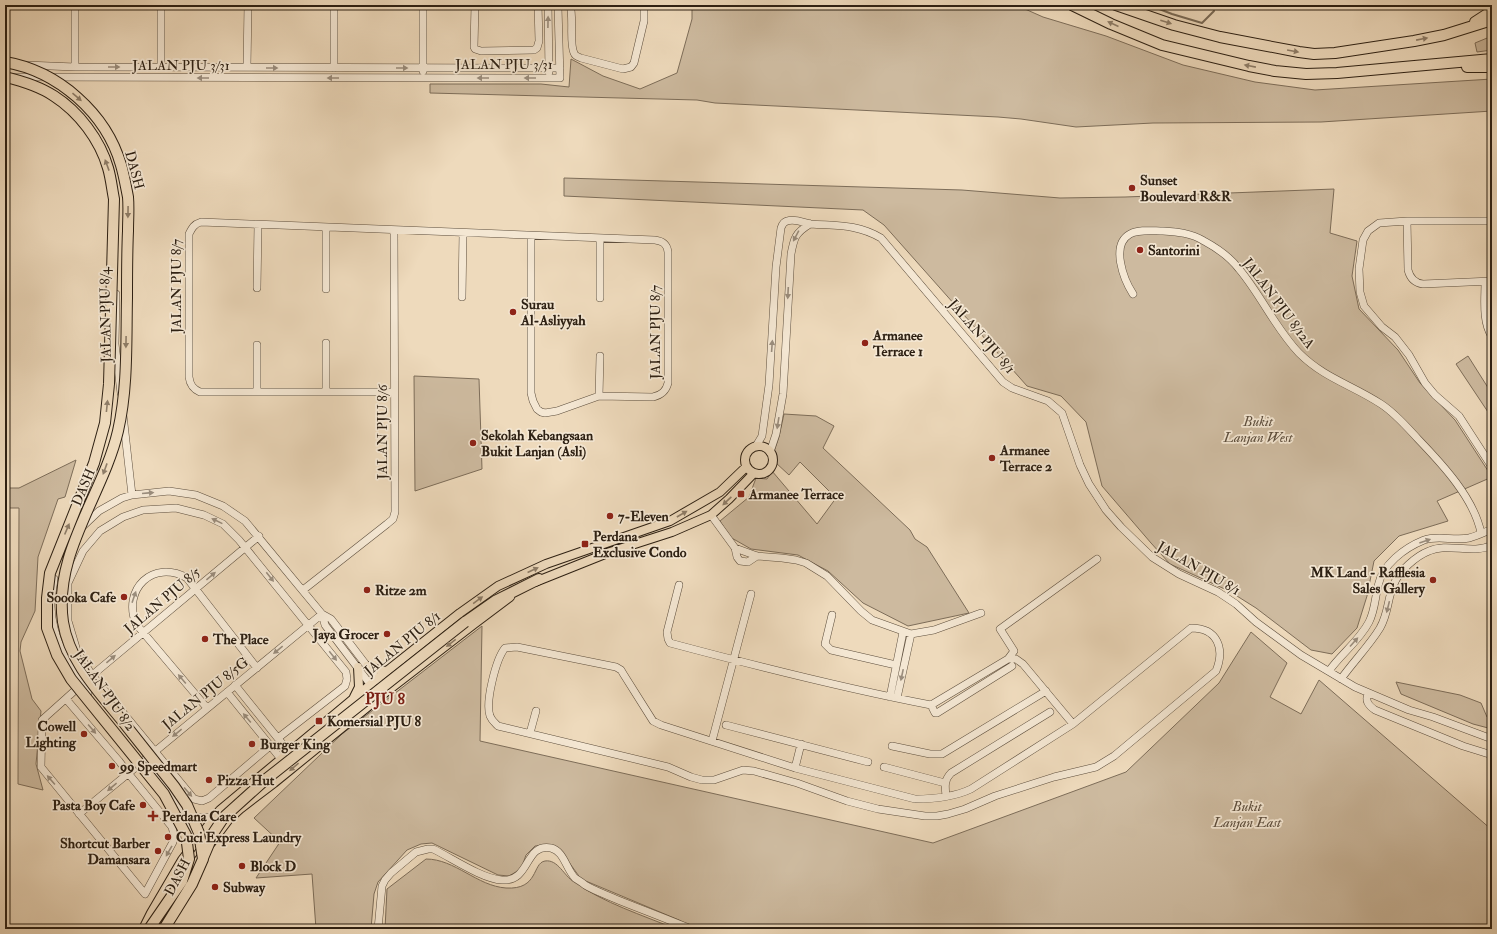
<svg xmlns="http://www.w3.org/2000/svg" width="1497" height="934" viewBox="0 0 1497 934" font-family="'IM FELL Double Pica',serif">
	<rect width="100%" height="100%" fill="#eedabc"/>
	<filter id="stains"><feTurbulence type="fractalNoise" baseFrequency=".005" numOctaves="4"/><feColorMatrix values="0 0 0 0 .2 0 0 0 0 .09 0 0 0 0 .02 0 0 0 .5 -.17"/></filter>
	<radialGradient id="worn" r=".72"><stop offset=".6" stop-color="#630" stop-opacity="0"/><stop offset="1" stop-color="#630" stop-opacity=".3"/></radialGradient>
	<path fill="#cdba9f" stroke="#7d6d59" d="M692,5h324l27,12 63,19 77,29 72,17 60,8 177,-11v32l-171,11 -168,1 -77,4 -55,-8 -23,-2 -283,-14 -18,-3 -267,-7v-9h111l28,3 2,-28 32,17 37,13 37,-16 15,-54z
		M1492,36v14l-15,2 -2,-9z
		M564,178l398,12 98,8 65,-1 209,-8 -4,44 27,8 -5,35 7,33 39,41 22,33 35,37 37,57 -55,24 11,20 -49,15 -25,25 -7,35 -10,32 -25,26 -21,-4 -55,-42 -27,-17 -59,-27 -19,-21 -49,-57 -16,-64 -25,-26 -34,-10 -143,-161 -21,-15 -299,-14z
		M1468,356l24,38v24l-36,-54z
		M414,376l65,3 3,90 -67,22z
		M784,414l32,2 18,10 -11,22 87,82 5,9 12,8 42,66 -61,13 -45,-23 -35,-32 -30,-16 -47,-6 -21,-12 -10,-16 29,-24 7,-19 11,1 5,-8 45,53 19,-26 -36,-36 -11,13 -14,-13 -1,-10 5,-15z
		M76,460l-11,37 -7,2 -20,58 -3,54 -14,31 -1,9 12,48 9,12 -5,53 7,26 -25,-6 1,-276h-14v-20h14z
		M482,626l-2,115 453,102 193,-71 93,-89 32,-51 36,31 -17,34 31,17 18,-34 173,150v99h-797l-16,-9 -98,-41 -20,-28 -14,-6 -12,1 -9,9 -5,14 -12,7 -11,-1 -66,-32 -11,1 -14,6 -29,32 -4,12 -3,35h-55l-4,-55 -56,4 24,-36 -26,-24 88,-84z
		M1396,682l64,13 21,8 6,14 5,2v10l-19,-5 -72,-30z
		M426,859c29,0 51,27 80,29 33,2 26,-25 39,-27 13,-2 19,15 29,21 30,21 68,33 102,47h-291l2,-40z"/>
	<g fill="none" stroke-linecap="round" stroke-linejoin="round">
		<path stroke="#796a56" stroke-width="2" d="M1149,5l23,9 30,9 12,-12"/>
		<g stroke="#5d4e3d" stroke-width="8">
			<path id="minor" d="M75,5v62
				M423,5v66
				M475,5l-1,42 1,2 6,2 53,-1 3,-2 2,-7 -1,-36
				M548,5l1,67
				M570,5c4,13 -1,38 4,48 1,3 4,4 7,5l42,11 8,-2 3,-4 10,-42v-16
				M26,65l49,2 485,1
				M161,67v-62
				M247,67l1,-62
				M334,68v-63
				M15,77l545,1 -2,-71 2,-2
				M1407,221l1,49c2,8 6,13 15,14l69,-3
				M1492,221h-85l-28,2 -11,8 -5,9 -4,29 1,23 4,14 18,21 13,10 14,18 16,28 10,12 24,21 33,51
				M326,227v62
				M1485,282c0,18 -3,39 7,55
				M257,288l1,-63
				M116,294l-1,50 6,49
				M1133,294c-9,-14 -23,-49 -3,-60 9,-5 23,-3 33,-3 15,1 28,2 41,10 13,7 26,16 35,28 22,26 36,59 60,84 25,25 53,32 82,51 14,9 25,22 37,35 24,25 56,59 63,94
				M462,297l1,-64
				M600,298v-60
				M326,343v49
				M257,392v-47
				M394,392h-194c-7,-3 -10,-7 -11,-15v-143c3,-6 5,-10 12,-12l454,18c8,1 12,4 13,12v131c-2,8 -6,12 -15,14l-54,-1 -42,15 -12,2 -4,-1 -4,-3 -4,-8 -2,-8v-157
				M599,396l1,-40
				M123,415l9,80
				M756,446l6,-10 7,-51 7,-118 5,-39c1,-3 2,-6 6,-7 8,-3 17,2 24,3 26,2 46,0 70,14l122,144 9,6 36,13 14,12 18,52 9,19 17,26 15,17 31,30 27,17 39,18 18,12 20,18 45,33 54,32 54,23 24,7 59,22
				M770,452l6,-18 7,-40 8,-140c3,-16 4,-21 19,-30
				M711,515l24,33 2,9 3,4 8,1 9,-6
				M81,528l18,-17 23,-13 10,-3 37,-4 27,4 27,11 22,15 77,93 3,11 48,63
				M735,548l22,8 25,2 14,2 10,3 21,13 34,35 11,9 39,14 23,-4 47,-17
				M54,579c-1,9 -3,18 -3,27 1,33 18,61 37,87
				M679,585l-12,47 1,7 2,4c86,23 173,45 261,62l77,-46h8l7,5 50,60
				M303,590l84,-66 6,-5 2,-7 -1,-282
				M322,614l9,5 49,64
				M832,615l-7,29 6,6 65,15
				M1191,628c27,0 34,21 25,43l-102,85 -18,11 -42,10 -59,19 -30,13 -17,5 -11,2h-12l-47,-7 -31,-8 -50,-18 -43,-12 -11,-1 -29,10h-12l-11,-3 -23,-10 -170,-41c-3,-3 -6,-5 -8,-10 -5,-14 6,-57 15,-68l12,-1 99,20 5,3 3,5 29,46 8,4 134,43 120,31c19,0 39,-2 56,-10l102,-65z
				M1008,659l6,-8 -14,-22 97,-70
				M1329,671c12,-17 30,-30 40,-49 6,-12 6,-24 9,-36 4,-21 26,-38 46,-46 14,-5 30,1 45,-2 8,-2 16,-6 23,-9
				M90,677l169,-141
				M1341,679c12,-17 28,-33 39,-51 9,-16 7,-29 14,-44 5,-13 22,-28 35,-33 19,-9 43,4 63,-6
				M235,685l54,67
				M227,692l54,67
				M1368,693c-3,8 0,12 7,17l88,36 29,9
				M890,697l13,-65
				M897,698l14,-64
				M66,699l53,62 9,12 44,54 2,8 -1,7 -28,52 -104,-127 1,-47 39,-35
				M931,705l4,8h2l75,-47
				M207,708l-71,-84c-14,-35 17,-65 51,-46l70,90
				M726,725l142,37
				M530,733l6,-22
				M712,741l39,-147
				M270,746l-61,52 -7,3 -8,-2 -102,-124 -15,-24 -9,-30v-38l15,-32 17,-20 23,-14 20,-7 33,-2 28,7 19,9 16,16 107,132 1,7 -2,7 -67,52
				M892,746l38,8h12l104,-63
				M145,760l42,52 9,5h17
				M884,767l61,16
				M795,768l6,-24
				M946,796c-1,-9 -2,-16 5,-23l99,-61
				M176,808l14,21 1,14
				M79,814l243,-200
				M378,929l4,-43 3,-6 6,-7 25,-21 12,-3h5c19,9 49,30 69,31 29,2 22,-37 49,-32 13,3 15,21 24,30 3,2 7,4 10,7 10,6 22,10 33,15 25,10 49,19 73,29"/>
		</g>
		<g stroke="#2d2013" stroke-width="10">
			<path id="major" d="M745 460a14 14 0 1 1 28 0a14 14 0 1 1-28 0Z
				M535,582l75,-30 62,-20 39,-17 18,-16 25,-26
				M367,666l12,4 7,1
				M354,697l5,-10 -1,-20
				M211,843l18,-24 11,-10 34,-26 112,-91 88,-68 36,-27
				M184,880l17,-23
				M143,929l8,-16 31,-53 38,-50 157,-131 83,-66 38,-27 48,-22 124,-43 50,-29 26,-25"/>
		</g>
		<g stroke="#2d2013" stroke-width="12">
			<path id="highway" d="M1072,5l39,19 51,21 87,21 26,5 31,3 31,-1 155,-14
				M1116,5l58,20 46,12 79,15 15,2 21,-1 79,-12 30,-6 48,-15
				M1475,22l17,-11
				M1467,67h25
				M465,622l30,-21 44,-22"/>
		</g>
		<use href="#minor" stroke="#f4e7d3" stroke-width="7"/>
		<use href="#major" stroke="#eedabc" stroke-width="8"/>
		<use href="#highway" stroke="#eedabc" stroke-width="10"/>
		<g stroke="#2d2013" stroke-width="12" stroke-linecap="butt">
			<path id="highway-bridge" d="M5,62c53,9 101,51 116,103 3,10 5,22 7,32 1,11 0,23 0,34 -1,22 -1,44 -1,67 -1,44 1,89 -9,133 -15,64 -65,122 -55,191 6,38 33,67 57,96 18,23 36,45 54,68l13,19 12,28 4,26 -11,25 -28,45
				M5,77c17,4 34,9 49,19 25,16 46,44 54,72 3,10 4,21 6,31l-5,185 -4,39 -11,40 -44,110 -3,25v30l10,27 14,24 93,115 22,41 3,24 -7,22 -33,48
				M203,858l11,-26 10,-15 41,-37 200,-158"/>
		</g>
		<use href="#highway-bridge" stroke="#eedabc" stroke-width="10"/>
	</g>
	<defs><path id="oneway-solid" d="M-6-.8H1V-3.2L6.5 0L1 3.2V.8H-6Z"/></defs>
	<g fill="#9a8d7d">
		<use href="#oneway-solid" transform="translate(548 22) rotate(-89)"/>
		<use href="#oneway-solid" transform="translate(114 67)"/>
		<use href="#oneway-solid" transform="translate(272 68)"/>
		<use href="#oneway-solid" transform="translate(402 68)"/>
		<use href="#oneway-solid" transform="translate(203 78) rotate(180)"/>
		<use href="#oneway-solid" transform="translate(333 78) rotate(180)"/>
		<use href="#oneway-solid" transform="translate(483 78) rotate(-180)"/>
		<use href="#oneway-solid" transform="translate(530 78) rotate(-180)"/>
		<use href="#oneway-solid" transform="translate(796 236) rotate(118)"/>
		<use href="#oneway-solid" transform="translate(788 293) rotate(93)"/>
		<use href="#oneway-solid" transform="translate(772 346) rotate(-86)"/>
		<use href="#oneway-solid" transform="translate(778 423) rotate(99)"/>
		<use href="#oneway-solid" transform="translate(148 493) rotate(-5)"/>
		<use href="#oneway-solid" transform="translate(217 521) rotate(-154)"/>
		<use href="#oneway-solid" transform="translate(1425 541) rotate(-19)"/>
		<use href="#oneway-solid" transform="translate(211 576) rotate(-40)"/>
		<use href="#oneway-solid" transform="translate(270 577) rotate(52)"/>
		<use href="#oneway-solid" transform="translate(134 597) rotate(-71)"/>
		<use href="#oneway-solid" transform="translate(1388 607) rotate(104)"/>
		<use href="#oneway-solid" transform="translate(1354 642) rotate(-48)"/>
		<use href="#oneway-solid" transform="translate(278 650) rotate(141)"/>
		<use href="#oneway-solid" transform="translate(333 656) rotate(51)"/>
		<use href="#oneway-solid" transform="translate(111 659) rotate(-40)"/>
		<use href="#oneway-solid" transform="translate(902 675) rotate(102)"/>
		<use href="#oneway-solid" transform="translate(182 679) rotate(-130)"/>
		<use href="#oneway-solid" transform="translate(247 718) rotate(-130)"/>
		<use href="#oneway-solid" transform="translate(92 729) rotate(49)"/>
		<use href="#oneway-solid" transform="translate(177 733) rotate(141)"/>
		<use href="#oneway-solid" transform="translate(51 780) rotate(-131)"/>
		<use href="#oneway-solid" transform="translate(112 787) rotate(140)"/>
		<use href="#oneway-solid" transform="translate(188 792) rotate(49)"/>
		<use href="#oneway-solid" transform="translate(169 851) rotate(120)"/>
	</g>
	<g fill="#8e7d68">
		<use href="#oneway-solid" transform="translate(1166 22) rotate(18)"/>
		<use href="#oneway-solid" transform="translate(1113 24) rotate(-156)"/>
		<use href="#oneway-solid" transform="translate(1422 39) rotate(-11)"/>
		<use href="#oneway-solid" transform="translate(1293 51) rotate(10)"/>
		<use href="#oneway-solid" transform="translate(1250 66) rotate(-169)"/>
		<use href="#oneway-solid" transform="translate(77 97) rotate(41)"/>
		<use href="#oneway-solid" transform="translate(107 165) rotate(-110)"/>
		<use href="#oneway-solid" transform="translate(128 212) rotate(91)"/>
		<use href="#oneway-solid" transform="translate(126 342) rotate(91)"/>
		<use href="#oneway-solid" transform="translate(107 406) rotate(-84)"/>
		<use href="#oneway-solid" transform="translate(105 469) rotate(110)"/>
		<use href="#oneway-solid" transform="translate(727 501) rotate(137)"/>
		<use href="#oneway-solid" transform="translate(682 514) rotate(-30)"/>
		<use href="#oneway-solid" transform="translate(67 529) rotate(-67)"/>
		<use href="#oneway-solid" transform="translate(533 570) rotate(-25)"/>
		<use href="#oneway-solid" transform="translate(478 600) rotate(-36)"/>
		<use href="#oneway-solid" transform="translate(451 643) rotate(142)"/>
		<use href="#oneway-solid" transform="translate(294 767) rotate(140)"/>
	</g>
	<g fill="#8f2418" stroke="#f4e7d3" stroke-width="1.5">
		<circle cx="1132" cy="188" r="4"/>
		<circle cx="1140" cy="250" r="4"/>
		<circle cx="513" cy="312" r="4"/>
		<circle cx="865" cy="343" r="4"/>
		<circle cx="473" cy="443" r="4"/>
		<circle cx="992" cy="458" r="4"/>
		<rect x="737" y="490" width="8" height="8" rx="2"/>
		<circle cx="610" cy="516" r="4"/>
		<rect x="581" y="540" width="8" height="8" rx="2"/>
		<circle cx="1433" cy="580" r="4"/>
		<circle cx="367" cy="590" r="4"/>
		<circle cx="124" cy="597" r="4"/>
		<circle cx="387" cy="634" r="4"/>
		<circle cx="205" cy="639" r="4"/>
		<rect x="315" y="717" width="8" height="8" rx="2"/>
		<circle cx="84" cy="734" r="4"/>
		<circle cx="252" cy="744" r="4"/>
		<circle cx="112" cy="766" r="4"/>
		<circle cx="209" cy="780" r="4"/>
		<circle cx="143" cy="805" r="4"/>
		<path d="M151 810h4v4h4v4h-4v4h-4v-4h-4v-4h4z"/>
		<circle cx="168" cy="837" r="4"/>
		<circle cx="158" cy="851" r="4"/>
		<circle cx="242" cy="866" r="4"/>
		<circle cx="215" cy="887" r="4"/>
	</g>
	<g text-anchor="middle" stroke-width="3.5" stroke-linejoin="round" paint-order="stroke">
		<g font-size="14" fill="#2d2013" stroke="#f4e7d3">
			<text x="504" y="69">JALAN PJU 3/31</text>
			<text x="181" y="70">JALAN PJU 3/31</text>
			<text transform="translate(135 170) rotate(75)" y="5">DASH</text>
			<text transform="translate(176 286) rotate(-90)" y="5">JALAN PJU 8/7</text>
			<text transform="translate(1279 303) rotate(53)" y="5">JALAN PJU 8/12A</text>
			<text transform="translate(105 315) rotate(-91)" y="5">JALAN PJU 8/4</text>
			<text transform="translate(655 332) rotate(-90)" y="5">JALAN PJU 8/7</text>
			<text transform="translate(982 336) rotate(49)" y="5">JALAN PJU 8/1</text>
			<text transform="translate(382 432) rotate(-90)" y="5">JALAN PJU 8/6</text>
			<text transform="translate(83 487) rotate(-67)" y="5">DASH</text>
			<text transform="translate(1199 568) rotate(30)" y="5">JALAN PJU 8/1</text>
			<text transform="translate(162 600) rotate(-40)" y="5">JALAN PJU 8/5</text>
			<text transform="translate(402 643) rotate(-39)" y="5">JALAN PJU 8/1</text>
			<text transform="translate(105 690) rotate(55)" y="5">JALAN PJU 8/2</text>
			<text transform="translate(205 693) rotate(-39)" y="5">JALAN PJU 8/5G</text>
			<text transform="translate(177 877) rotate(-62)" y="5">DASH</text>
		</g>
		<g font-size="14" font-weight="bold" fill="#2d2013" stroke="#f4e7d3" text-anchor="start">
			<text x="1140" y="185">Sunset<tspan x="1140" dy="16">Boulevard R&amp;R</tspan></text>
			<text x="1148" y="255">Santorini</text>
			<text x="521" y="309">Surau<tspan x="521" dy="16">Al-Asliyyah</tspan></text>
			<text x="873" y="340">Armanee<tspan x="873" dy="16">Terrace 1</tspan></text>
			<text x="481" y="440">Sekolah Kebangsaan<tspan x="481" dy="16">Bukit Lanjan (Asli)</tspan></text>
			<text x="1000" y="455">Armanee<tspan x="1000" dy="16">Terrace 2</tspan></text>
			<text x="749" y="499">Armanee Terrace</text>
			<text x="618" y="521">7-Eleven</text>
			<text x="593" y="541">Perdana<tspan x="593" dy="16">Exclusive Condo</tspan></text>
			<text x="1425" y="577" text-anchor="end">MK Land - Rafflesia<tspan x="1425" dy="16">Sales Gallery</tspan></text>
			<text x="375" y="595">Ritze 2m</text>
			<text x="116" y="602" text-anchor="end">Soooka Cafe</text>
			<text x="379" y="639" text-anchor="end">Jaya Grocer</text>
			<text x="213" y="644">The Place</text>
			<text x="327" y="726">Komersial PJU 8</text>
			<text x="76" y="731" text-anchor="end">Cowell<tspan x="76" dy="16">Lighting</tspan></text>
			<text x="260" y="749">Burger King</text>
			<text x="120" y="771">99 Speedmart</text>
			<text x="217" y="785">Pizza Hut</text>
			<text x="135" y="810" text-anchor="end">Pasta Boy Cafe</text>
			<text x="162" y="821">Perdana Care</text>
			<text x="176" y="842">Cuci Express Laundry</text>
			<text x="150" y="848" text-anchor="end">Shortcut Barber<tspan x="150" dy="16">Damansara</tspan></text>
			<text x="250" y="871">Block D</text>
			<text x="223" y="892">Subway</text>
		</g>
		<g font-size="14" font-style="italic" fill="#5d4e3d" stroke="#f4e7d3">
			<text x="1258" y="426">Bukit<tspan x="1258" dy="16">Lanjan West</tspan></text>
			<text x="1247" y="811">Bukit<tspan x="1247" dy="16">Lanjan East</tspan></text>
		</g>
		<g font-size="16" font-weight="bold" fill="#7a1f14" stroke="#f4e7d3">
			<text x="385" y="704">PJU 8</text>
		</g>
	</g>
	<rect width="1497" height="934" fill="none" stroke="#eedabc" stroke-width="20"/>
	<rect x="6" y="6" width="1485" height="922" fill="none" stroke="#2d2013" stroke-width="2"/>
	<rect x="10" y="10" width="1477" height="914" fill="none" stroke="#2d2013"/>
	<rect width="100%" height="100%" filter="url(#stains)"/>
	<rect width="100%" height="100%" fill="url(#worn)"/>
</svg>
